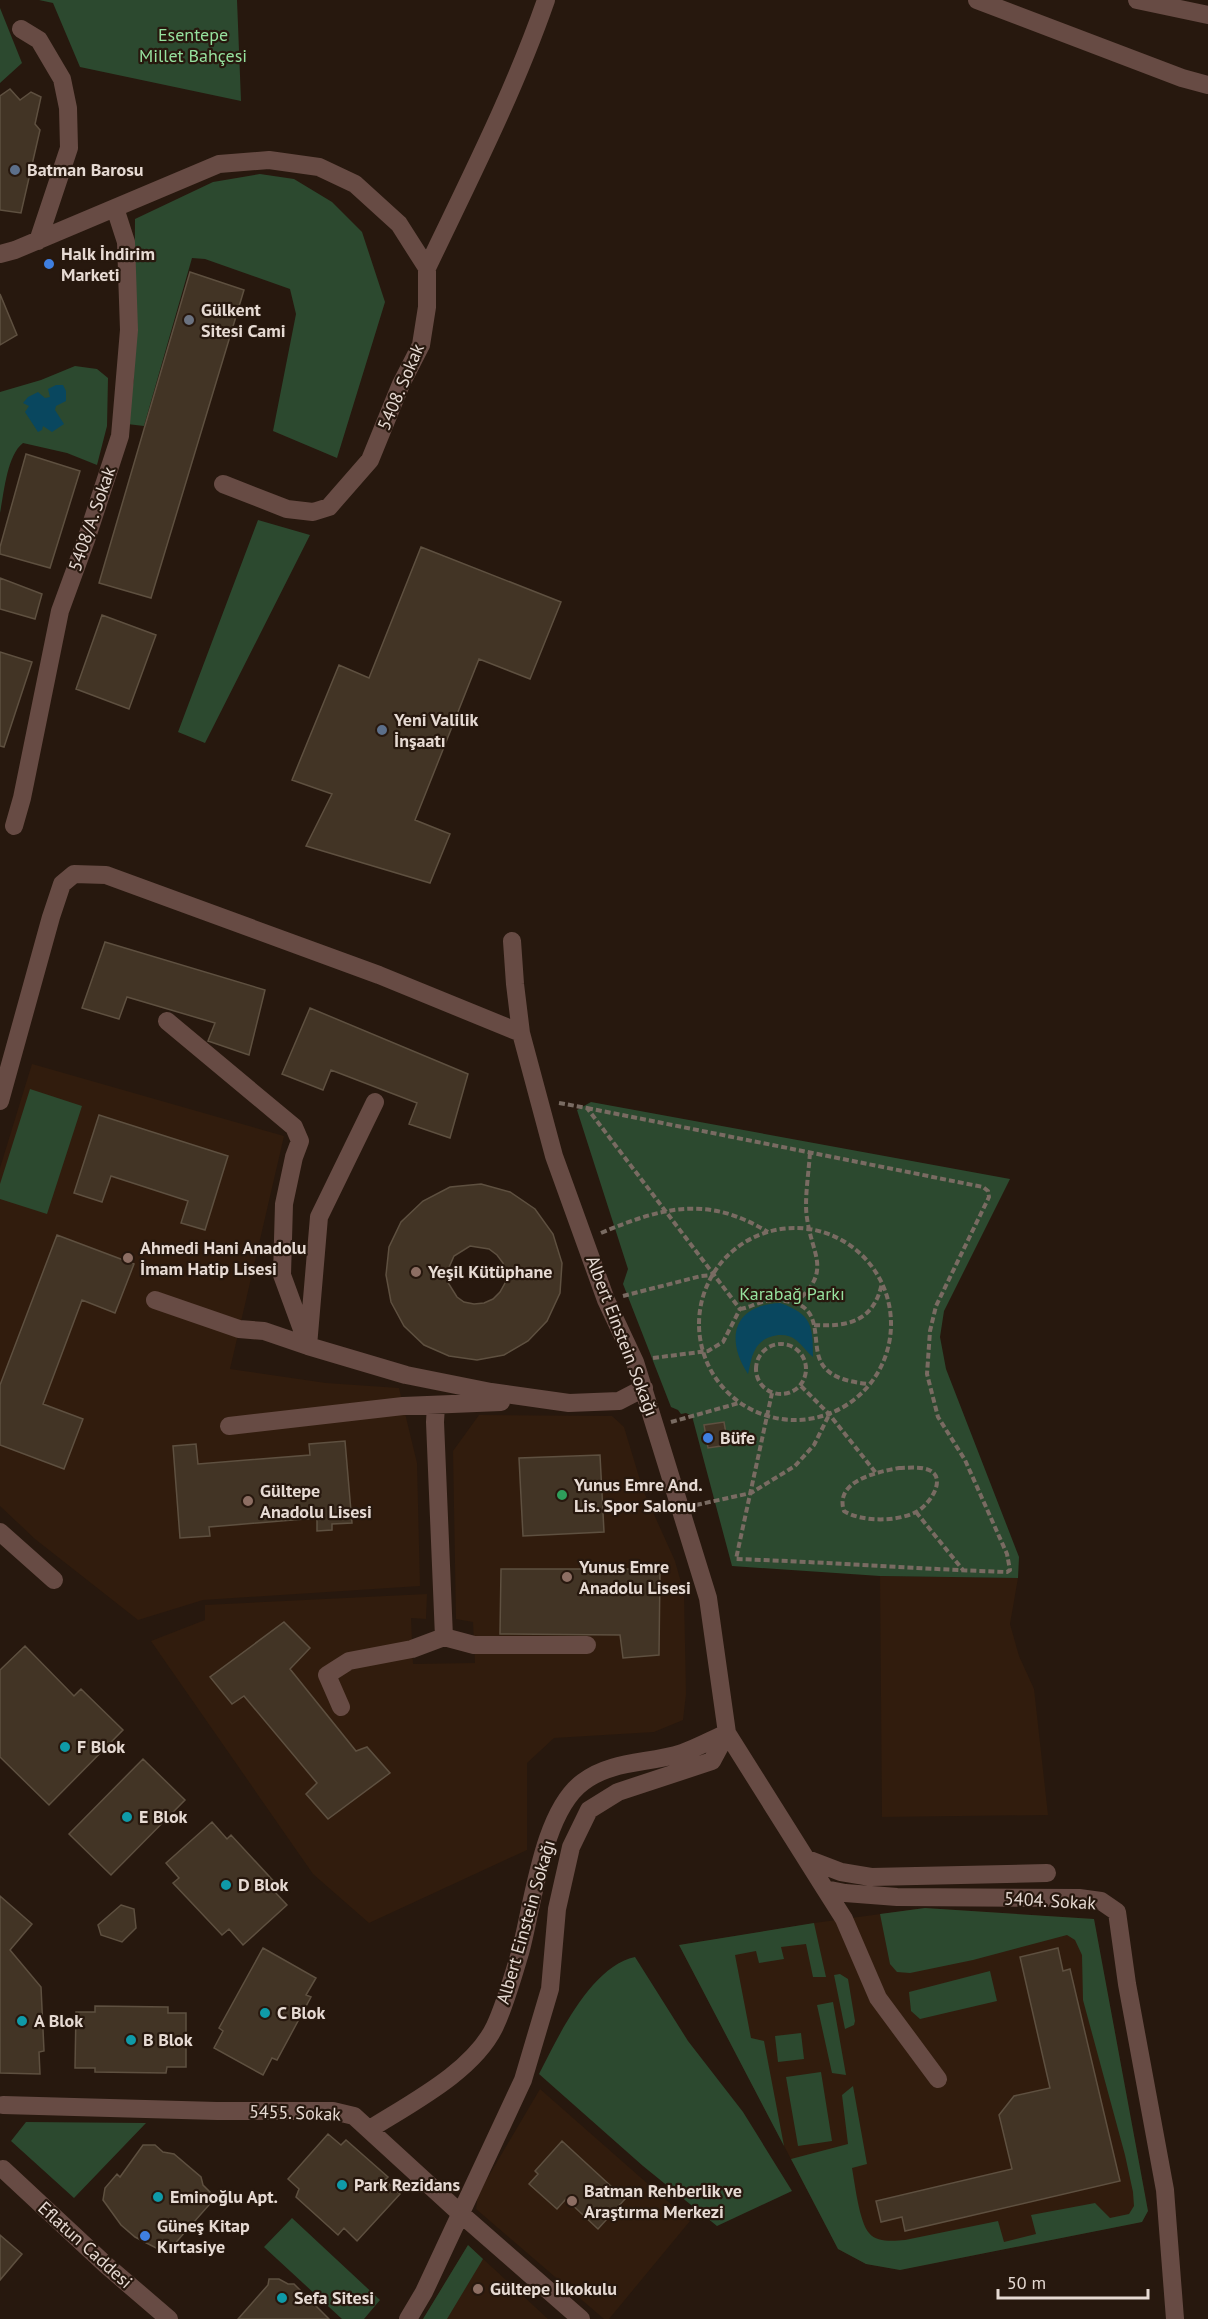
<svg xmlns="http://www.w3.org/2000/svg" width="1208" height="2319" viewBox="0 0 1208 2319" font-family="'PT Sans',sans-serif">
	<rect width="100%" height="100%" fill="#27180e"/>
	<path fill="#311c0d" d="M32,1064l252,72 -54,233 96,14 73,5 18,75 3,123 -217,14 -65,20 -103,-81 -35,-33v-338z
		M479,1415l133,1 12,11 19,63 32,71 9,32 2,101 -3,26 -29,12 -100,6 -27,25v87l-158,73 -56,-49 -162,-233 54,-21v-15l222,-11 -1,25 -15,-1 2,46 62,-1 -2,-41 -17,-3 -3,-168z
		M880,1576l138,2 -8,46 9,32 15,33 14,126 -166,2z
		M925,1908l169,11 54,292 -6,11 -242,48 -34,-6 -28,-15 -159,-304 135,-22z
		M540,2089l150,132 -81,98h-5l-128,-110 2,-15z
		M468,2245l80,74h-125z"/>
	<path fill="#2c492f" d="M39,0h198l4,101 -161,-34 -27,-64z
		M0,8l22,55 -22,20z
		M260,174l34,5 38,23 30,30 23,70 -48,156 -64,-27 23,-117 -6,-25 -85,-30 -13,-1 -48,168 -17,-2 7,-46 1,-159 78,-37z
		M75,366l22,3 11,9 -1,48 -10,39 -30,-12 -44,-10c-16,12 -19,50 -23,70v-121l41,-12z
		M258,520l52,15 -105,208 -27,-11z
		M30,1089l52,17 -35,108 -47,-15v-15z
		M591,1102l419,77 -66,132 -4,26 6,32 73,188 -1,21 -138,-2 -148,-10 -40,-150 -6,-3 -5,1 -3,-4 -7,-3 -48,-123 5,-15 -51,-159z
		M925,1908l169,11 54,292 -6,11 -242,48 -34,-6 -28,-15 -47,-90 57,-15 -6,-49 11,-9 14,78 -15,4c3,16 7,53 17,65 8,10 25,8 36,7l93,-19 6,21 32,-8 -5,-19 64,-12 15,15 19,-4 5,-8 -1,-14 -8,-37 -42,-155 -1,-45 -7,-15 -8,-5 -94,25 -63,13 -13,-1 -7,-8 -10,-50z
		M814,1923l12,54h-13l-7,-33 -25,3 3,12 -25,4 -3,-12 -21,4 16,83 13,3 20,105 -105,-201z
		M635,1957l53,84 55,71 49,79 -75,35 -74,-60 -104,-92c19,-37 52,-108 96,-117z
		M990,1971l7,30 -77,18 -9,-8 -2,-19z
		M840,1974l8,5 7,42 -1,4 -9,4 -11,-54z
		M833,2002l13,73 -14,-2 -15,-68z
		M801,2033l3,26 -26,3 -3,-26z
		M821,2072l11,69 -34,5 -12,-69z
		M26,2122l120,1 -72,75 -63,-57z
		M292,2218l88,82 -16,19h-22l-78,-72z
		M468,2245l15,14 -36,60h-24z"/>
	<path fill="#09475f" d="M56,385h7l3,6v10l-10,5 -1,4 9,14 -12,8 -9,-6 -1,4 -4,2 -13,-20 4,-6 -6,-3 5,-6 10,-5 7,6 5,-1 -2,-8z
		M780,1303c32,11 33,23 33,54 -6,-5 -11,-12 -17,-17 -12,-10 -35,-4 -41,10 -4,7 -5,16 -7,24 -23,-35 -15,-69 32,-71z"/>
	<path fill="#423425" stroke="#5e5040" stroke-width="1.5" fill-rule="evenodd" d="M10,89l10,11 11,-8 10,5 -6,27 5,6 -19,83 -21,-3v-114z
		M190,272l54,18 -93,308 -52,-15z
		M0,294l17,41 -17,10z
		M26,454l54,17 -30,97 -50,-14v-7z
		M421,547l140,55 -31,77 -51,-20 -64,161 35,14 -20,49 -124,-37 26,-52 -40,-14 47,-115 30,13z
		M0,578l42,16 -7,25 -35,-10z
		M102,615l54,20 -27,74 -53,-20z
		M0,652l32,10 -28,85 -4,-1z
		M105,942l160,48 -16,65 -41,-14 7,-18 -88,-26 -8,22 -37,-11z
		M310,1008l158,66 -18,64 -41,-14 8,-21 -86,-33 -8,20 -41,-16z
		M99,1115l129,41 -23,74 -24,-7 7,-22 -77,-25 -9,26 -28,-9z
		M481,1184l29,8 25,17 18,25 9,29 -2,30 -13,28 -19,20 -24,14 -27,5 -28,-4 -25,-11 -20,-19 -13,-24 -5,-27 3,-28 12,-25 22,-21 27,-14zM470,1246l19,3 8,6 6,8 2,9v11l-5,9 -7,7 -9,4 -10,1 -10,-2 -7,-5 -10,-16v-9l7,-16z
		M57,1235l77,29 -19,49 -33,-13 -39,104 40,15 -19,50 -64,-24v-60z
		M724,1422l4,23 -20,3 -4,-23z
		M345,1441l7,82 -20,1v6l-15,1v-13l-108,9 1,9 -30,2 -7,-92 23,-2 2,20 112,-9 -1,-11z
		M600,1455l4,77 -81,4 -4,-78z
		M501,1569h159l-1,86 -36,3 -3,-23 -120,-1z
		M284,1622l26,26 -20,21 66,82 11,-4 23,26 -62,46 -22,-25 11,-11 -73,-87 -12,8 -22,-27z
		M25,1646l49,50 7,-7 42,41 -74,75 -49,-48v-87z
		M143,1759l42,41 -74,75 -42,-41z
		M212,1822l15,17 4,-4 48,52 -5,4 13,14 -44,40 -14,-16 -7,6 -49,-52 6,-5 -13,-15z
		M0,1896l32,28 -22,26 31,37 3,64 -5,1 1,22 -40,-1z
		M121,1905l13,4 2,19 -14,14 -21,-7 -3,-10z
		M263,1948l53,30 -10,17 5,2 -34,63 -5,-2 -9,17 -49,-27 9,-17 -4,-3z
		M1058,1948l5,23 7,-2 50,212 -215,50 -3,-14 -21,5 -5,-21 136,-32 -13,-54 15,-19 36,-8 -30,-131z
		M95,2006l73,1v6h18v54h-19l-1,6 -71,-1v-4h-20l1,-56h19z
		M328,2134l13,11 5,-5 42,37 -3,3 15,14 -43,47 -13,-13 -6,7 -42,-38 3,-8 -11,-10z
		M562,2141l63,58 -27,30 -32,-30 -9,10 -28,-25 9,-10 -3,-3z
		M143,2145h12l8,7 11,2 27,23 2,8 9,9 -3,11 -38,43 -13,1 -23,-12 -14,-12 -18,-25 2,-12 12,-14 3,3z
		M0,2235l22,19 -22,26z
		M269,2279h10l9,5h6l35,35h-91l30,-34z"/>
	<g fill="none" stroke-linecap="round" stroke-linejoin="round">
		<path stroke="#796b62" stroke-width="4" stroke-dasharray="6 3" stroke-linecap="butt" d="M559,1103l28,5 153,201
			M587,1108l396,79 5,4 1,6 -53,109 -6,25 -3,43 11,43 27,43 42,94 3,16 -3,2c-90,-3 -180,-10 -271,-13l36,-166
			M699 1324a96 96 0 1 1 192 0a96 96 0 1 1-192 0Z
			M601,1233c62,-26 106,-38 167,-1
			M623,1296l78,-20 11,-1
			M795,1303c38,-32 17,-47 12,-85 -3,-17 2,-47 3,-66
			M740,1309c8,-1 14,-5 22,-7 8,-3 20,-2 28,0 35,6 20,43 32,62 9,15 30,18 46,20
			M814,1325c35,2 60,-4 68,-42
			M756 1369a25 25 0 1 1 50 0a25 25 0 1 1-50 0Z
			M653,1358l55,-7 15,-9 17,-33
			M801,1386l28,28 47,59
			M671,1422l68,-19
			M899,1468c9,0 23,-2 32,3 16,10 -4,36 -15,41 -19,10 -55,10 -72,-1 -10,-30 33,-39 55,-43z
			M696,1505l55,-12 44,-27 19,-21 15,-30
			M916,1512l47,58"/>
		<path stroke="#674b44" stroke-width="18" d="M977,0l205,78 26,7
			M1137,0l71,15
			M21,29l18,11 23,39 6,29 1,40 -31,93
			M0,254l15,-4 204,-86 50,-4 50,7 36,17 44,40 28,44v39l-6,38 -20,39 -31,76 -41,47 -16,5 -26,-3 -64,-25
			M427,268c42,-88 87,-176 119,-268
			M14,826l8,-28 38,-187 26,-71 34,-104 9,-106 -3,-88 -11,-34
			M512,941l3,43 6,49 33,123 52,144 29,62 73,236 19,135 98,156 20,4 52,4 182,1 22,3 16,11 10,72 38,206 10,129
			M167,1021l127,106 6,14 -6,16 -10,47 -2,71 26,71 98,29 85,17 78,11 50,-2 25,-13
			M0,1101l51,-184 11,-33 12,-10 32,1 273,100 142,58
			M155,1300l84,29 25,2 44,15 11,-129 56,-115
			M436,1405l-1,17 9,215
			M229,1426l174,-20 98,-4
			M0,1532l54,48
			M341,1707l-14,-32 22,-14 63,-12 32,-12 30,8h113
			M807,1859l34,13 30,5 176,-4
			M825,1889l19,30 34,79 60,81
			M3,2105l214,6h116l21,5 107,98 120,105
			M370,2129c41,-26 104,-58 125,-103 10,-21 18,-50 25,-73 13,-47 22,-141 63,-171 29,-22 65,-18 99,-29 15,-5 31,-14 45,-20l-15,28 -94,31 -29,18 -18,37 -14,62 -7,80 -27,91 -99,212 -16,27
			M3,2169l103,96 63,54"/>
	</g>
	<g fill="#5c6f8a" stroke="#27180e" stroke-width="2">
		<circle cx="15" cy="170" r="6"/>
		<circle cx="382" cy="730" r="6"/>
	</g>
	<g fill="#3f7fe0" stroke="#27180e" stroke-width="2">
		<circle cx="49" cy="264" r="6"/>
		<circle cx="708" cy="1438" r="6"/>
		<circle cx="145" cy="2236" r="6"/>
	</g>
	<circle fill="#6b7280" stroke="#27180e" stroke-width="2" cx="189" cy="320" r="6"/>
	<g fill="#8d6e63" stroke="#27180e" stroke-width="2">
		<circle cx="128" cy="1258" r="6"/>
		<circle cx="416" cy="1272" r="6"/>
		<circle cx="248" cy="1501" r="6"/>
		<circle cx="567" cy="1577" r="6"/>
		<circle cx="572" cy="2201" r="6"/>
		<circle cx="478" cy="2289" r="6"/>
	</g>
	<circle fill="#2e9e5b" stroke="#27180e" stroke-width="2" cx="562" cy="1495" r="6"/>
	<g fill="#0f9aa8" stroke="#27180e" stroke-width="2">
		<circle cx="65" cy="1747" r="6"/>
		<circle cx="127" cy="1817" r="6"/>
		<circle cx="226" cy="1885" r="6"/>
		<circle cx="265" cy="2013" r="6"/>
		<circle cx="22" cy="2021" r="6"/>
		<circle cx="131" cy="2040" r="6"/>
		<circle cx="342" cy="2185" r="6"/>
		<circle cx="158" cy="2197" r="6"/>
		<circle cx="282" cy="2298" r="6"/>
	</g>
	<g text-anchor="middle" stroke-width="4.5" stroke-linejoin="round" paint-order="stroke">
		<g font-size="18" fill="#96e19e" stroke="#27180e">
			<text x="193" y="41">Esentepe<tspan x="193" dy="21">Millet Bahçesi</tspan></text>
			<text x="792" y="1300">Karabağ Parkı</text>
		</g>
		<g font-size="18" font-weight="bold" fill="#e6dad3" stroke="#27180e" text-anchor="start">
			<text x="27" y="176">Batman Barosu</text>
			<text x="61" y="260">Halk İndirim<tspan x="61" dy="21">Marketi</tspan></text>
			<text x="201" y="316">Gülkent<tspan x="201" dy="21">Sitesi Cami</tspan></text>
			<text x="394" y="726">Yeni Valilik<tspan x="394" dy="21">İnşaatı</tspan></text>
			<text x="140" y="1254">Ahmedi Hani Anadolu<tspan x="140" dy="21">İmam Hatip Lisesi</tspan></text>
			<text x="428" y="1278">Yeşil Kütüphane</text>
			<text x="720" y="1444">Büfe</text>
			<text x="574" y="1491">Yunus Emre And.<tspan x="574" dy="21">Lis. Spor Salonu</tspan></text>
			<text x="260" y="1497">Gültepe<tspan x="260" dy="21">Anadolu Lisesi</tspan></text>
			<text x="579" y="1573">Yunus Emre<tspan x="579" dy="21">Anadolu Lisesi</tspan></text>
			<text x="77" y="1753">F Blok</text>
			<text x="139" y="1823">E Blok</text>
			<text x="238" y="1891">D Blok</text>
			<text x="277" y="2019">C Blok</text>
			<text x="34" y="2027">A Blok</text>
			<text x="143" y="2046">B Blok</text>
			<text x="354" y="2191">Park Rezidans</text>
			<text x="584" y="2197">Batman Rehberlik ve<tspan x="584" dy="21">Araştırma Merkezi</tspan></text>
			<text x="170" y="2203">Eminoğlu Apt.</text>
			<text x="157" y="2232">Güneş Kitap<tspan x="157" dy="21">Kırtasiye</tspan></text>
			<text x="490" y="2295">Gültepe İlkokulu</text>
			<text x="294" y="2304">Sefa Sitesi</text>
		</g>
		<g font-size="18" fill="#e6dad3" stroke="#27180e">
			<text transform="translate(401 387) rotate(-67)" y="6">5408. Sokak</text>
			<text transform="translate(92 519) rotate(-71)" y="6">5408/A. Sokak</text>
			<text transform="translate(622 1336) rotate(69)" y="6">Albert Einstein Sokağı</text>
			<text transform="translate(1050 1901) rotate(3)" y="6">5404. Sokak</text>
			<text transform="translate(526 1922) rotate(-74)" y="6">Albert Einstein Sokağı</text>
			<text transform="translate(295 2113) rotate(2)" y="6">5455. Sokak</text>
			<text transform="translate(85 2245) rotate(42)" y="6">Eflatun Caddesi</text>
		</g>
	</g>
	<path d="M998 2289v9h150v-9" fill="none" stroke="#e6dad3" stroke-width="3"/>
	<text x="1007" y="2289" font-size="18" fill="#e6dad3" stroke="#27180e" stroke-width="4.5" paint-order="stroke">50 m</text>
</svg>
